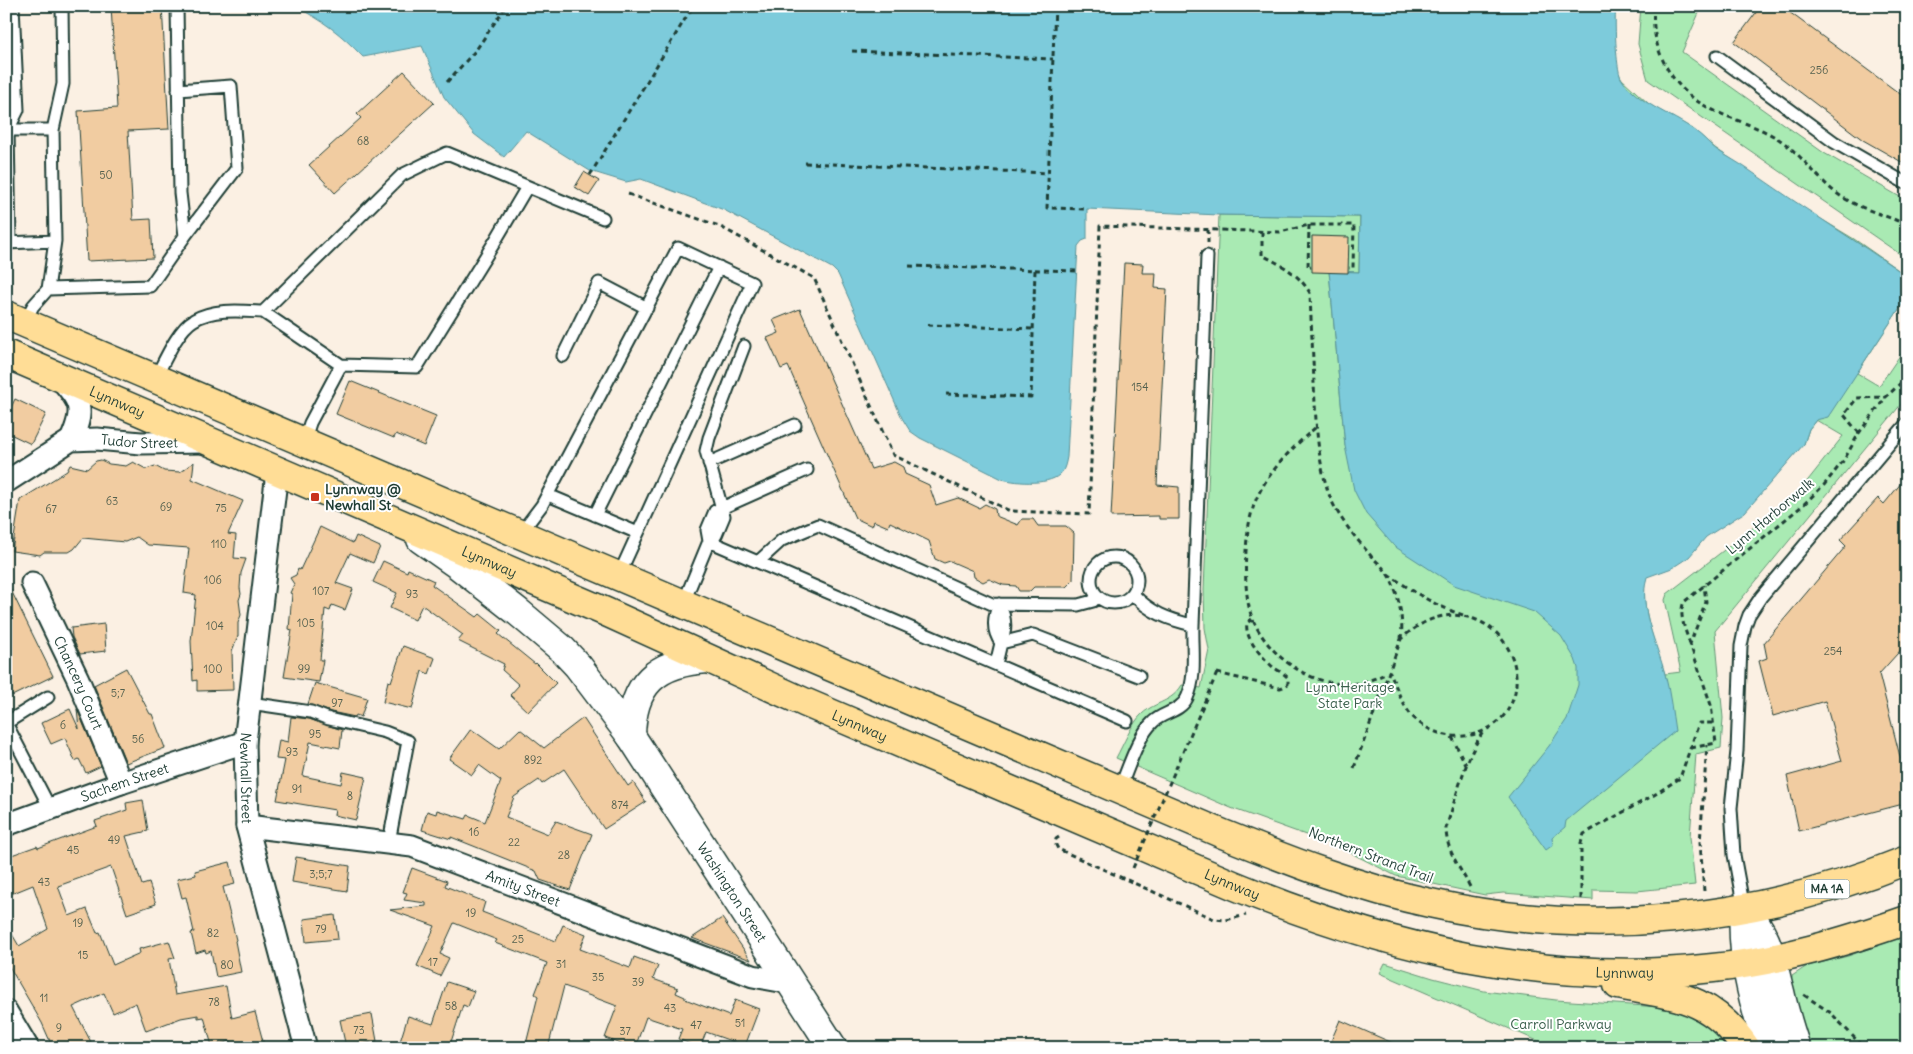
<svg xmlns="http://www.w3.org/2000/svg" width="1913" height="1054" viewBox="0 0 1913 1054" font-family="Delius,sans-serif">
	<rect width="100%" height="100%" fill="#fbf0e3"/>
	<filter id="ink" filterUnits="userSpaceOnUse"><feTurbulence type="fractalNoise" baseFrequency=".02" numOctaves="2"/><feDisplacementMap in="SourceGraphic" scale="10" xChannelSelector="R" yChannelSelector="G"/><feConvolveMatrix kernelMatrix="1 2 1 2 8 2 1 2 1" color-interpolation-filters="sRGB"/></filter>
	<g filter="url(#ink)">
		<path fill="#a9eab3" stroke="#649474" d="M1641,6h61l-20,46 142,101 83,48v58l-259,-179 -10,-36z
			M1618,72l4,7 28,26 43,24 22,19 86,59 53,32 53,37v21l-50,76 22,13 28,-41v52l-192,234 8,87 -2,30 -25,6 -6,83 5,48 -58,6 -44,-1v10l-90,-7 -18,2 -89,-19 -57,-29 -108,-39 -115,-50c7,-13 16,-35 26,-44 14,-13 29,-11 40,-29l19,3 8,-38 -4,-22 -1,-38 15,-375 141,2 -1,55 -30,-1 16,175 300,135c-5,25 12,69 20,93l16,-2 -16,-72 2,-6 130,-100 46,-58 -27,-16 -7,9 -5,15 -53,-54z
			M1907,935v113h-99l-17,-67 1,-5 15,-10 41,-10z
			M1385,963l48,15 51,13 72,9 119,8 23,7 38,33h-182l-174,-75z"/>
		<path fill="#7dcbdb" stroke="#579298" d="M294,6h1322c-2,12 0,62 5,72 14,24 51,36 73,52 9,6 15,14 23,20 11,7 22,13 32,20 52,37 106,70 158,106v21l-79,120 -12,3 -7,9 -5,15 -59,68 -39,25 -17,20 -17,11 -25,9c-9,31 10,66 18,97 5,18 7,38 10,57l-109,90 -1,6 -13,11 1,7 -7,5 -38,-53 41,-51 18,-27 11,-34v-17l-3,-9 -14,-23 -27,-24 -80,-27 -60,-39 -28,-32 -12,-24 -9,-44 -16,-175 30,1 1,-55 -141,-2 -132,-6v30l-5,2 -4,5 -11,211c-1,5 -2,11 -5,15 -10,14 -45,11 -60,7l-82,-41 -10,-7 -8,-13 -64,-144 -6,-6 -108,-58 -83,-31 -15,3 -36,-11 -64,-40 -22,26 -30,-23 -30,-37 -22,-51 -59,11c-22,-23 -40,-37 -69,-51z"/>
		<path fill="#f1cca1" stroke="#1f3d34" d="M111,6h51l7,123 -41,2 5,89 18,-1 2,39 -66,3 -9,-150 39,-3z
			M1761,6h20l126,93v66l-44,-25 -129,-98z
			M404,71l30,32 -99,90 -26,-28 52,-47 -4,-4z
			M584,172l15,9 -10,15 -14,-9z
			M1312,236l37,1 -1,36 -36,-1z
			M1124,263l19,1 -1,9h14l-1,15 12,1 -10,196 22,2v32h-20v-3l-48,1z
			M800,309l71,160 23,-7 9,5 2,7 24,11 7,20 22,-7 21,10 6,-4 10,5 1,7 22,9 4,-6h11l5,7h28l8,7 -1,47 -7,7h-32l-4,4h-11l-3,-5 -13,-1 -14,-6 -6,3 -9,-5 -1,-6 -23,-10 -6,2 -9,-4 -6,-18 -39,-19 -2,5 -14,-6 -2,5 -17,-8 -67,-152 -7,3 -14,-31 12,-5 -6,-13z
			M350,381l86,35 -12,30 -28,-12 -2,4 -58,-24z
			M15,399l31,15 -15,30 -25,-12v-14z
			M101,460l8,4 17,2 7,-4 13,7 9,-3 9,5 16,1 14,-10 -2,17 51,22 -15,33 8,1 -2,23 12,1 -5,14 -1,15 1,6 -2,6 2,15 -3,8v13l-6,15 1,39 -36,1v-11l-4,1 -2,-40 5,-46 -12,-2 5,-45 -41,-3 -11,-8 -12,5 -42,-4 -9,11 -5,3h-25l-4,3 -28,-4 8,-51 47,-29 3,-6 17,4 9,-8z
			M1907,476v167l-28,31 28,110v19l-108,28 -12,-55 55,-15 -17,-60 -52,15 -14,-55 8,-3 -3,-15 82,-97 -6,-6 38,-42 6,6z
			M320,527l33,16 3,-7 24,11 -7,16 -23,-10 -14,30 17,6 -8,21 -13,-5 -2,6 -5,-2 -5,51h3l-4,22 -35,-5 8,-47 -3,-1 3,-35 -2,-1 4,-9 -4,-6 6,-3 2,-6 2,1z
			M383,561l24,11 1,-3 26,12 -2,4 45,32 3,-3 21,17 -3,3 37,30 1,-1 20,20 -28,29 -18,-17 9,-10 -17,-15 2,-6 -46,-23 5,-6 -41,-30 -7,15 -25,-12 7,-15 -24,-11z
			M6,580l47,96 -41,20 -6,-13z
			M104,624l2,27 -26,3 -8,-17 -1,-9z
			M403,646l32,12 -6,16 -7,-3 -10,38 -29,-7 5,-21 3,1z
			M126,668l24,46h2l13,34 -39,15 -32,-78z
			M315,683l52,15 -6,19 -5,-2 -1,2 -24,-5 -23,-8z
			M70,709l9,20 -2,-20 24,57 -15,7 -7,-14 -4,2 -10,-23 -14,6 -10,-21z
			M291,717l18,2 33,11 -2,18 -30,-6 -7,34 38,8 2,-12 23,5 -10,43 -22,-5 1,-5 -58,-10 8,-40 -9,-1 3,-19 9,2z
			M583,718l45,68 5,-4 13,20 -42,27 -40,-60 -22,15 -3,-4 -25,17 -8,20 42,17 8,-13 36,13 -22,56 -30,-10 -4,-9 -85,-34v2l-29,-9 5,-19 9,3 1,-4 29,9 2,-4 17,7 16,-41 -22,-16 -7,10 -23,-16 22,-30 28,20 21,-20 24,19z
			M143,800l5,31 -22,5 16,49 7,-2 7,21 -29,10 -16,-47 -53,19 11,30 18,-7 10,24 3,-1 13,33 27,-12 -1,-4 30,-8 6,17 -6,1 6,36 51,-9 6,32 23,-6 9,33 -8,3h-23l-2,-7 -19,5 -8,-29 -6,1v-3l-17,3 -35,13 -10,-28 -23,10 -9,-20 -31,14 21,41h-41l-11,-25 -36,-62v-37l13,22 29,-17 -15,-44 -27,11v-39l31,-11 1,2 59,-22 -2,-5 32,-11 -1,-7z
			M296,857l54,9 -3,25 -55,-9z
			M230,862l5,22 -12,3 13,53 -1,1 6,31 -25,5 -5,-26 -5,2 -1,-3 -9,3 -5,-20 3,-1 -8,-35 -4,1 -5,-19 19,-4 -1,-4z
			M412,868l35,13 -2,5 40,16 -3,10 74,29 7,-16 23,9 -6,15 50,19 4,-11 24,9 -5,13 25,9 -2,5 9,4v2l44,17 6,-16 24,9 -14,37 -39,-14 -6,16 -22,-9 4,-10 -36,-12 -11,31h-3l-27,-10 12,-32 -53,-20 -16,62h-23l13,-52 -3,-2 12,-31 -52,-20 2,-3 -43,-17 -14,31 9,4 -9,18 -23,-10 18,-40 -45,-16 36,-4v-3l-22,-3 3,-7 -4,-1z
			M335,915l3,24 -32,3 -2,-23z
			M722,918l29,42 -59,-22z
			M447,982l27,9 -6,16 -5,-2 -14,43h-51l10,-32 25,8z
			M372,1014l5,27 -31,6 -6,-27z
			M1340,1020l64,28h-76z"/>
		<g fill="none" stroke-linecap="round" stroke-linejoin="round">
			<g stroke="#1f3d34" stroke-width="15">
				<path id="lane" d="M1717,56l117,86 73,42
					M178,90l53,-4 6,82 -52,68
					M6,130h47
					M6,243l49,-2
					M10,243l-2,-113 10,-20 -5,-104
					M48,289l102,-3 35,-50 -5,-43 -3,-187
					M24,323l9,-17 15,-17 7,-48 -2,-111 10,-46 -1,-78
					M563,356l36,-73 48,25
					M341,365l76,2 77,-124 33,-56
					M155,379c9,-17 23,-50 39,-59 20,-12 47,-9 69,-8
					M304,442l6,-19 31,-58 -78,-53 139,-137 45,-22 156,65
					M709,463l86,-38
					M548,495l90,38
					M595,515l124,-248
					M520,534l22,-29 136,-257 74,35 -134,294
					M709,541l7,-6 8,-19 -18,-65 3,-13 35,-92
					M709,541l-2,-11 8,-19 92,-41
					M1091 580a23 23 0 1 1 46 0a23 23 0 1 1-46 0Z
					M758,562l24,-22 36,-15 174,79 86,1 15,-4 4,-5
					M1133,594c16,18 36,26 60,31
					M683,604l26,-63 418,180
					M999,604c-6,14 -7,27 2,39
					M999,604c7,13 8,25 2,39
					M996,664l5,-21 32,-8 106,41
					M48,697l-42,26 44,85
					M250,703l61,9 18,7 56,13 23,9 -19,101
					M1119,790c9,-20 18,-53 34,-68 10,-10 27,-10 34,-24 10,-22 5,-50 6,-73l14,-369
					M1744,909l-10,-54 -3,-47 6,-57 4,-105 4,-20 4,-11 12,-18 146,-174"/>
			</g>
			<g stroke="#1f3d34" stroke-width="25">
				<g id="street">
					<path d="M59,377c22,26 26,31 12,63"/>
					<path id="s1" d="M277,472l-32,270 2,84 59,222"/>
					<path id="s2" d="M6,482l65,-42 26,-1 44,4 63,-1"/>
					<path id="s3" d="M32,583l46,96 43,104"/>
					<path id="s4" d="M6,825l115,-42 124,-41"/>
					<path id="s5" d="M247,826l165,20 341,130 38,7"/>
					<path d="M6,1011l22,37"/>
				</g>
			</g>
			<g stroke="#1f3d34" stroke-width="31">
				<g id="secondary">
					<path id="s6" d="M421,539l37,26 60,47 44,37 16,17 53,70 202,312"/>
					<path d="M631,736c1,-52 25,-74 77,-77"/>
					<path d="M1744,909c25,26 27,50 36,83 4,19 10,38 16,56"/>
					<path d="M1744,909c-3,48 9,93 24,139"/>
				</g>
			</g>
			<g stroke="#1f3d34" stroke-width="31">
				<g id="highway">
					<path d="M6,315l1217,519c67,27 136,54 207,69 160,36 325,19 477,-43"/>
					<path id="s7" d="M6,354l600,258 198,90 429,183c152,63 314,102 480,83 67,-7 131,-26 194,-48"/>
					<path d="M1618,985c57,11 92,10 128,63"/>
				</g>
			</g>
			<path stroke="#1f3d34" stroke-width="3" stroke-dasharray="5 4" stroke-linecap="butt" d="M1055,6l-8,202 40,1
				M1654,6c-4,42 16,81 53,101 24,13 50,18 73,33 21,14 35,36 55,52 22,17 47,21 72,33
				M852,51l201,8
				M447,82l29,-32 30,-44
				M805,163l243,10
				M590,175l103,-169
				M628,194l91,32 95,52 79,177 117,56 79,3 11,-288 180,6 29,-7h45l-1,43h-4
				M1309,225l-1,43 3,-1
				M1262,232v23c20,10 37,19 48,38 1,31 3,61 4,91 2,38 3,77 16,113 9,22 26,41 41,59 5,5 12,11 16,17 11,17 17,46 14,65
				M1208,243v-13
				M909,266l167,5
				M928,325l105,4
				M946,394l85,3 4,-127
				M1315,428c-24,21 -52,48 -62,80 -9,26 -11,87 0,112 16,36 57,66 97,64 14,-1 27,-6 40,-12
				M1859,433l-15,-18 13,-17 29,-1 21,-20
				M1388,574c24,17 47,32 75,41
				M1690,644c-4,-12 -12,-30 -6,-42l118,-96 22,-21 20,-25 15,-27 27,-36
				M1217,673l63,15 3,-1 5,-3v-6c-4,-5 -9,-7 -14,-10 -11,-10 -30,-29 -27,-45l5,-4
				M1452,737l14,28
				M1691,748l25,-5 -5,-38 -21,-61 16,-42 -2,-17
				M1354,768l47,-129c21,-19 45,-30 73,-20 29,10 47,42 41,73 -10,46 -67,58 -100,27 -13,-12 -18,-31 -25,-47
				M1059,837l-3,2 -1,4 3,6 156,70 12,1 20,-5
				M1470,887c-10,-20 -24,-36 -24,-59 11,-33 18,-67 37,-96
				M1704,891l-4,-48 7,-98
				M1581,899v-56l3,-9 70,-39 26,-17 19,-55h16
				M1804,995l27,18 33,35"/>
			<use href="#lane" stroke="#fff" stroke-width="11"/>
			<use href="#street" stroke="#fff" stroke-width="21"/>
			<use href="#secondary" stroke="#fff" stroke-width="28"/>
			<use href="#highway" stroke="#ffdd96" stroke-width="28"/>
			<path stroke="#1f3d34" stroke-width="3" stroke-dasharray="5 4" stroke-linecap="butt" d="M1133,868l84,-195"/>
		</g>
	</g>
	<rect fill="#c8321e" stroke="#fff" stroke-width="2" x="310" y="492" width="10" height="10" rx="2.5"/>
	<g text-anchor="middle" stroke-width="4" stroke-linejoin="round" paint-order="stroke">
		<g font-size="11" fill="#54614f">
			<text x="1819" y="74">256</text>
			<text x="363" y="145">68</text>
			<text x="106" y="179">50</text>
			<text x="1140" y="391">154</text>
			<text x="112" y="505">63</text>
			<text x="166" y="511">69</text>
			<text x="221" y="512">75</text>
			<text x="51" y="513">67</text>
			<text x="219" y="548">110</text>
			<text x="213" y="584">106</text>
			<text x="321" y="595">107</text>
			<text x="412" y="598">93</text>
			<text x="306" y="627">105</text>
			<text x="215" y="630">104</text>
			<text x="1833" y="655">254</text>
			<text x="213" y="673">100</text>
			<text x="304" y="673">99</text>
			<text x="118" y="697">5;7</text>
			<text x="337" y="707">97</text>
			<text x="63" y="729">6</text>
			<text x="315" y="738">95</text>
			<text x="138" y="743">56</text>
			<text x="292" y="756">93</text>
			<text x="533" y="764">892</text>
			<text x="297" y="793">91</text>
			<text x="350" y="800">8</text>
			<text x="620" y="809">874</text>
			<text x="474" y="836">16</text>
			<text x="114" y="844">49</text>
			<text x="514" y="846">22</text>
			<text x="73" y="854">45</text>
			<text x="564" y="859">28</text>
			<text x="321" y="878">3;5;7</text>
			<text x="44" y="886">43</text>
			<text x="471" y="917">19</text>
			<text x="78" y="927">19</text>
			<text x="321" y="933">79</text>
			<text x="213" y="937">82</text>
			<text x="518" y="943">25</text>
			<text x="83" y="959">15</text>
			<text x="433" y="966">17</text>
			<text x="561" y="968">31</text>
			<text x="227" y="969">80</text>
			<text x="598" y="981">35</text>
			<text x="638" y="986">39</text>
			<text x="44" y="1002">11</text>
			<text x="214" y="1006">78</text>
			<text x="451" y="1010">58</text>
			<text x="670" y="1012">43</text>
			<text x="740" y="1027">51</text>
			<text x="696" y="1029">47</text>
			<text x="59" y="1032">9</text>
			<text x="359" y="1034">73</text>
			<text x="625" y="1035">37</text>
		</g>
		<rect fill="#fff" stroke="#627771" stroke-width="1" x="1804.5" y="879.5" width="45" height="19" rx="4"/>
		<g font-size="12" font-weight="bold" fill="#1f3d34">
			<text x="1827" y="893">MA 1A</text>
		</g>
		<g font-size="14" fill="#1f3d34" stroke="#fff">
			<text dy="5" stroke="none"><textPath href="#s7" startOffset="121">Lynnway</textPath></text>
			<text dy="5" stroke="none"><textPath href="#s2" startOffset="146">Tudor Street</textPath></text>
			<text transform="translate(1770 516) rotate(-40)" y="5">Lynn Harborwalk</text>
			<text dy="5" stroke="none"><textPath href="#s7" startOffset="526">Lynnway</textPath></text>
			<text dy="5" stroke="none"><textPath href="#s3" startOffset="110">Chancery Court</textPath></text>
			<text dy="5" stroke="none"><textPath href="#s7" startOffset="931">Lynnway</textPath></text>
			<text dy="5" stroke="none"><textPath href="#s1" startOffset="308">Newhall Street</textPath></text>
			<text dy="5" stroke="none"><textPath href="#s4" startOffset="126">Sachem Street</textPath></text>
			<text transform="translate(1371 855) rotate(21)" y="5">Northern Strand Trail</text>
			<text dy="5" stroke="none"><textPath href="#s7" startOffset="1336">Lynnway</textPath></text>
			<text dy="5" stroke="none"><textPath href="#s5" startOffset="285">Amity Street</textPath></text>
			<text dy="5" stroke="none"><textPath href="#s6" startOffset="476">Washington Street</textPath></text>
			<text dy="5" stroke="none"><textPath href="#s7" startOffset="1741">Lynnway</textPath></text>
		</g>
		<g font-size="14" font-weight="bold" fill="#1f3d34" stroke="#fff" text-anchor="start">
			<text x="325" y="494">Lynnway @<tspan x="325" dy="16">Newhall St</tspan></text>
		</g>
		<g font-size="14" fill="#3b604d" stroke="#fff">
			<text x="1350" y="692">Lynn Heritage<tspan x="1350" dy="16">State Park</tspan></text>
			<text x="1561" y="1029">Carroll Parkway</text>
		</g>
	</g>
	<rect width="1913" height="1054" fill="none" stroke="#fff" stroke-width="25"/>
	<rect x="12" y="12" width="1888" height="1029" fill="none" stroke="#1f3d34" stroke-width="2" filter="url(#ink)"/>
</svg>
